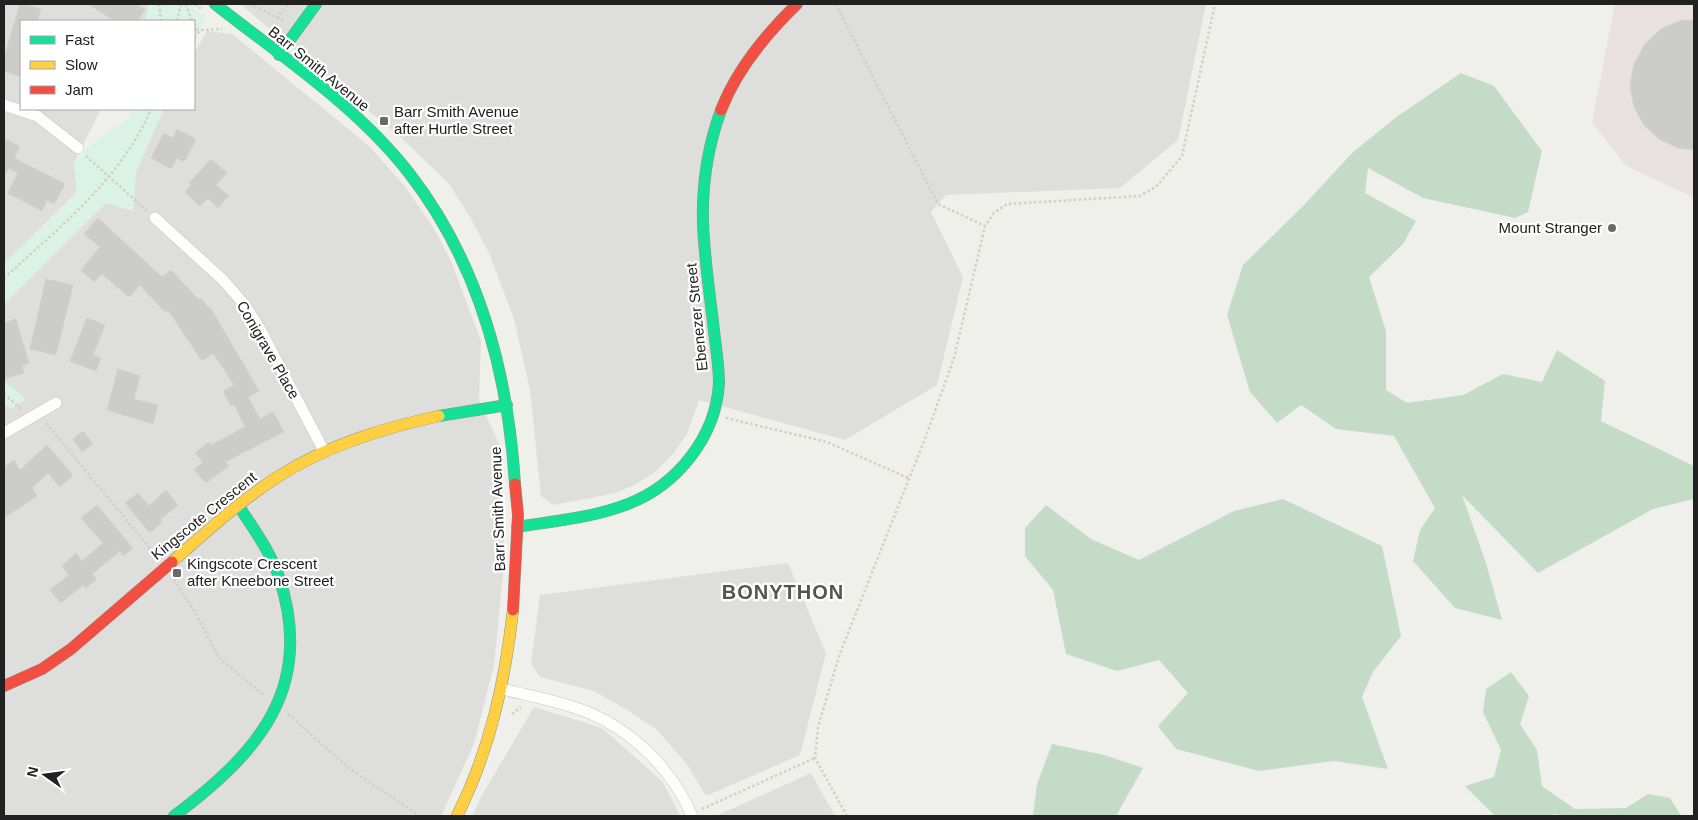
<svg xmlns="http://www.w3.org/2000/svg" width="1698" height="820" viewBox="0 0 1698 820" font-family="Helvetica,sans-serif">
	<rect width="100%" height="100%" fill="#efefeb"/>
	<path fill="#dededc" d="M4,4h148l-8,17h-123v88h80l-27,54 3,29 -73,72z
		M240,4h966l-28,136 -58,48 -174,7 -15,17 32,65 -26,108 -92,55 -146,-40 -12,34 -14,20 -18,18 -21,13 -18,8 -63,12 -12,-9 -11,-106 -16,-71 -25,-66 -19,-36 -21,-33 -42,-41z
		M207,31l25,3 136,111 36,40 31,45 16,31 30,80 -2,59 21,46 4,67v52l-10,100 -20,79 -33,72h-437v-512l102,-101 55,-94h33v-56z
		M788,563l38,90 -26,102 -94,41 -20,-33 -29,-33 -33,-22 -30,-17 -54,-14 -9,-13 9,-69z
		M534,707l68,21 61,54 17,34h-208l9,-19z
		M811,773l24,43h-119z"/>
	<path fill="#e8e0e1" d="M1615,4h79l-1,193 -67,-31 -34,-44z"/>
	<path fill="#c4dcc7" d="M1461,73l33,13 48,65 -14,61 -13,6 -92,-20 -55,-30 -3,25 51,28 -13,23 -34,33 17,54v59l21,13 56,-8 40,-21 39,8 15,-32 48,31 -4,40 93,45v33l-41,10 -115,64 -76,-78 24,68 16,57 -47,-12 -42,-47 7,-31 15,-22 -41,-72 -58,-7 -35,-24 -24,18 -27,-31 -23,-77 16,-50 61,-60 48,-52 43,-35z
		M1283,499l99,47 19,90 -28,36 -11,25 26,72 -54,-8 -75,10 -83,-22 -18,-23 30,-33 -29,-33 -42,11 -51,-17 -13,-64 -28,-34v-28l21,-23 45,34 48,21 95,-49z
		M1511,672l18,24 -9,28 17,26 5,36 33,23 51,-1 22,-14 22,4 11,18h-122l-3,-2 -11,2h-50l-30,-30 29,-9 7,-27 -18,-38 3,-23z
		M1052,744l52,11 39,13 -27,48h-83l4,-32z"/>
	<path fill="#dbf3e7" d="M148,4h49l-2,6 11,5 -12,27v-21h-47z
		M132,109h32l-28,63 -3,39 -27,-8 -102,101v-40l73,-71 -3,-30 22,-23 33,-21z
		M4,381l22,18 -15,10 -7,-5z"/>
	<path fill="#ccccc8" stroke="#d2d2cc" d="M20,4l21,5 -4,12h-16v56l-17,-6v-13z
		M88,4h47l10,5 -7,12h-23z
		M1682,20h12v130l-16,-2 -19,-9 -15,-14 -10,-18 -4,-21 4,-22 11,-20 16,-15z
		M177,129l19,10 -12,23 -7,-4 -6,11 -20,-11 13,-25 9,5z
		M4,138l16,9 -6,11 51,26 -11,20 -7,-4 -5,11 -34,-18 10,-20 -9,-5 -5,9z
		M211,159l16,14 -11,12 13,11 -11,12 -10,-10 -8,8 -15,-14 6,-7 -2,-2z
		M98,218l64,59 9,-7 28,30 3,-1 6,9 2,-1 49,84 -11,6 12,22 13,-7 11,20 -59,30 4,4 -23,17 -12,-13 9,-8 -8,-9 14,-11 2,3 34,-18 -11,-23 -3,2 -8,-15 11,-6 -21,-32 -11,8 -34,-51 -2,3 -26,-28 -11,12 -27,-23 -8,8 -13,-12 19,-23 -16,-13z
		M46,279l27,6 -17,70 -26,-6z
		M87,318l18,7 -12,30 8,3 -5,13 -26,-10z
		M16,319l13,44 -7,3 2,7 -20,6v-56z
		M118,369l22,7 -6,23 24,6 -5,19 -46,-14z
		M83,431l10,13 -11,8 -9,-13z
		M47,445l26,30 -13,12 -12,-14 -16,15 5,8 -33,22v-51l10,-7 6,10z
		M166,490l12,15 -18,15 2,2 -12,11 -25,-30 13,-10 11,13z
		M97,505l36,43 -10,8 -3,-5 -28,23 5,5 -11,9 -3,-3 -22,18 -11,-13 19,-15 -7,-9 14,-13 6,8 21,-18 -22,-25z"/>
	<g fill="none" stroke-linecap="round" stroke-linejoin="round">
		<g stroke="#c6c6c4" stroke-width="12">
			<path id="street" d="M4,105l33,11 41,32
				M155,218l68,62 21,24 16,25 64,122
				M4,433l52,-30
				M502,689c24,6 50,11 74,19 51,17 95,58 116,108"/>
		</g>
		<g stroke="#8d9983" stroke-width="12">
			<path id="fast" d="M215,4c66,52 142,102 194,169 70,90 99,199 106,311
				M279,55l37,-51
				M439,416l68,-11
				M517,527c37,-6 75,-9 111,-23 49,-19 88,-67 91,-121 0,-17 -3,-35 -5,-52 -4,-37 -10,-73 -11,-110 -1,-38 5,-75 18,-111
				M174,816c84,-63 142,-128 105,-239 -9,-26 -26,-49 -41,-72"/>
		</g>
		<g stroke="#8d9983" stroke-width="12">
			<path id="slow" d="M172,562c34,-30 68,-61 107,-86 49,-31 104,-48 160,-60
				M457,816c33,-66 48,-134 56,-206"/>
		</g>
		<g stroke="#8d9983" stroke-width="12">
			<path id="jam" d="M721,110c16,-41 44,-75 76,-106
				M513,610l5,-95 -3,-31
				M4,686l38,-17 29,-20 101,-87"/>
		</g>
		<path stroke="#d4cec6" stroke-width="2.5" stroke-dasharray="2.5 2.5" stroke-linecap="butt" d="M159,4l2,17
			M186,4l6,17
			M195,4l6,5
			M250,4l34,17
			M836,4l102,200 47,22
			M276,18l13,-14
			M177,21l4,-17
			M194,24l4,7
			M194,37l7,-7 21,-1
			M86,156l61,55
			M4,278c54,-49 118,-100 147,-169
			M4,394l17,15
			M726,418l101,24 81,36
			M46,423l111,134
			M174,580l21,32 24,46 45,37
			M288,714l62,55 70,47
			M512,714l9,-7
			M702,809l113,-51
			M847,816l-32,-58 3,-31 21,-71 87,-220 28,-78 31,-132 9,-13 13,-9 132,-8 17,-9 26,-31 33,-152"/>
		<use href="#street" stroke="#fdfdfc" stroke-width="11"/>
		<use href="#fast" stroke="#16e098" stroke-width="11"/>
		<use href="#slow" stroke="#ffcf43" stroke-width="11"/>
		<use href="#jam" stroke="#f24e42" stroke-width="11"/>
	</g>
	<g fill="#696968" stroke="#fff" stroke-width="2">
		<rect x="379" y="116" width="10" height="10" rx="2.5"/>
		<circle cx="1612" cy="228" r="5"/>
		<rect x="172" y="568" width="10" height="10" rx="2.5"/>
	</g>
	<g text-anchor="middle" stroke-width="4.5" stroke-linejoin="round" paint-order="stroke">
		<g font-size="15" fill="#212121" stroke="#fff">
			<text transform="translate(319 69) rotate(39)" y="5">Barr Smith Avenue</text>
			<text transform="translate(697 317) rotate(-96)" y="5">Ebenezer Street</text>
			<text transform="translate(268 350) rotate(60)" y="5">Conigrave Place</text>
			<text transform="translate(498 509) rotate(-92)" y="5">Barr Smith Avenue</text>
			<text transform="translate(204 516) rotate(-39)" y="5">Kingscote Crescent</text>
		</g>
		<g font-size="15" fill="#212121" stroke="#fff" text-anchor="start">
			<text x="394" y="117">Barr Smith Avenue<tspan x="394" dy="17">after Hurtle Street</tspan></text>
			<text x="1602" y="233" text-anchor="end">Mount Stranger</text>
			<text x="187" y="569">Kingscote Crescent<tspan x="187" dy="17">after Kneebone Street</tspan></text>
		</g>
		<g font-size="20" font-weight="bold" letter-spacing="1" fill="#545454" stroke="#fff">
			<text x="783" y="599">BONYTHON</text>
		</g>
	</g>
	<rect width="1698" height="820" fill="none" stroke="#212121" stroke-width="10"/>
	<rect x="20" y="20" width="175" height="90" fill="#ffffff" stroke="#a6a6a6"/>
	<rect x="30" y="36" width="25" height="8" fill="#16e098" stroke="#a6a6a6"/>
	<text x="65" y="45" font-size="15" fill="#212121">Fast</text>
	<rect x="30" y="61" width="25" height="8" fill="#ffcf43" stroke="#a6a6a6"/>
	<text x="65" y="70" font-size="15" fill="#212121">Slow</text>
	<rect x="30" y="86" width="25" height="8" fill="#f24e42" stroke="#a6a6a6"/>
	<text x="65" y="95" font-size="15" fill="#212121">Jam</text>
	<g transform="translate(45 775) rotate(284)" stroke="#ffffff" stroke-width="4" paint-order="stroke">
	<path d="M0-4L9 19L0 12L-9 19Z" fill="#212121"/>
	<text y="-8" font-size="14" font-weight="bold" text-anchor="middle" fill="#212121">N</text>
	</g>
</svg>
